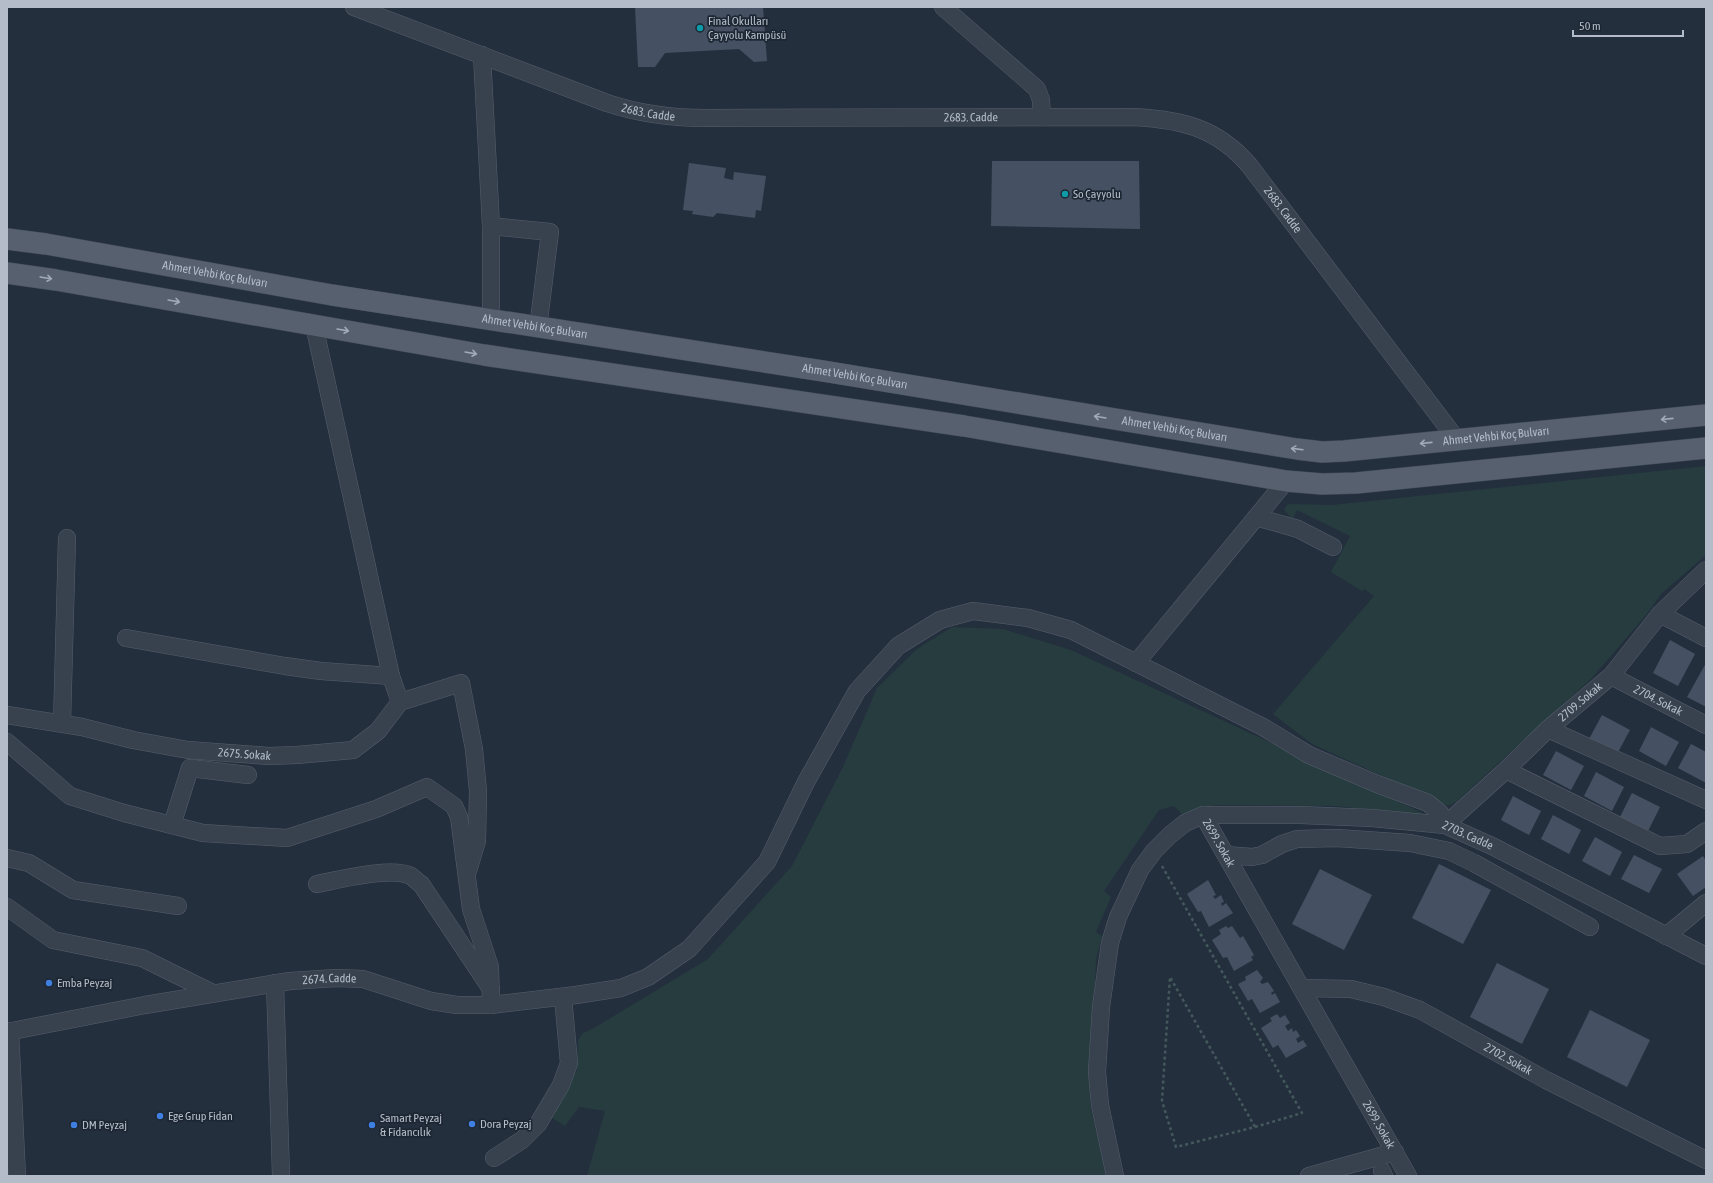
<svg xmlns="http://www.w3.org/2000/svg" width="1713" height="1183" viewBox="0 0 1713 1183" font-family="'Asap Condensed',sans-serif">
	<rect width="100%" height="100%" fill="#242f3e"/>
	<path fill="#263c3f" d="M1706,466v89l-45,39 -14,20 -56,65 -135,123 -8,4 -136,-62 -39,-30 101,-118 -10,-7 -2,2 -31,-19 19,-36 -53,-26 -5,10 -8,-11 4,-5 44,1z
		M952,627l51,2 68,21 356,165 -92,-9 -120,-1 -32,10 -9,-9 -15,4 -55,81 7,6 -15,35 6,4 -6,24 -6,144 17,72h-520l18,-65 -26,-4 -14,19 -16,-10 28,-46 1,-30 5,-7 11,-5 114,-69 84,-93 51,-99 34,-79 40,-39z"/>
	<path fill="#455162" d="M635,7h128l4,54 -13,1 -15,-13 -74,4 -10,14h-17z
		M992,161h147l1,68 -149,-3z
		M689,163l37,5 -2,10 9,2 1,-8 32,4 -5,35 -5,-1 -1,8 -38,-5 -4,4 -21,-3 1,-3 -10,-1z
		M1670,640l25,14 -17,32 -25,-13z
		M1706,663v44l-19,-10z
		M1602,715l28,15 -13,24 -28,-15z
		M1651,727l28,15 -13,24 -27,-15z
		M1691,744l15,8v31l-28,-15z
		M1556,751l28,15 -13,24 -28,-15z
		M1596,772l28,15 -12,24 -28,-15z
		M1632,793l28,14 -12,24 -28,-14z
		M1513,796l28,15 -12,24 -28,-15z
		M1553,815l28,15 -12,24 -28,-15z
		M1595,837l27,15 -12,24 -28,-15z
		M1634,855l28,14 -13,24 -28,-14z
		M1703,856l3,5v26l-13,9 -16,-22z
		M1439,864l52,26 -28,54 -51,-26z
		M1320,869l52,26 -28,55 -52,-26z
		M1208,880l8,15 -3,1 2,3 6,-4 3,7 -3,1 1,3 4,-3 7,10 -24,14 -8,-16 -3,1 -11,-18z
		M1226,926l2,2 4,-2 8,12 3,-2 11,19 -3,2 2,3 -19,11 -7,-14 -4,1 -11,-18 9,-6 -2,-4z
		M1497,963l52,26 -27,55 -52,-27z
		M1257,970l6,8 -3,4 2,2 6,-2 6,9 -3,2 1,2 3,-2 5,9 -20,11 -8,-14 -4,2 -10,-17 8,-4 -1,-3z
		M1590,1010l60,30 -23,47 -60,-30z
		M1277,1014l3,4 5,-3 5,8 -5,3 3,5 4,-3 1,4 3,-2 4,6 -4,3 2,4 5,-3 4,6 -21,12 -8,-13 -5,3 -12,-20 11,-7 -2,-3z"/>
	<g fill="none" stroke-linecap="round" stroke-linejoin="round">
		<g stroke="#565f6c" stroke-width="18">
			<g id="minor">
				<path id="s1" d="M354,7l253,96c33,11 65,15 99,15l429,-1c48,3 82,11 114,48l208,275"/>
				<path d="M943,7l94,82 4,11 1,17"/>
				<path d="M482,55l9,171v95"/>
				<path d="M491,226l59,6 -12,96"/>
				<path d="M314,325l77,351 9,26"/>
				<path d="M1256,517l42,12 35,18"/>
				<path d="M1660,614l46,24"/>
				<path d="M126,638l159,28 36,5 70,5"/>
				<path d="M1136,663l150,-182"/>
				<path id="s2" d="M1611,676l95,49"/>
				<path id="s3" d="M7,715l75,12 51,13 55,10 81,6 28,-1 56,-5 25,-19 22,-29 61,-19 13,66 4,42 -1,50 -9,30"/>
				<path d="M62,723l5,-185"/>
				<path d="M1548,729l158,71"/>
				<path d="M7,742l63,54 54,17 79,20 84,5 89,-29 51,-22 27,19 5,11 12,92 19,58 1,38"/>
				<path d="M1506,770l154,76 27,-2 19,-13"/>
				<path id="s4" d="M1203,815l205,361"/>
				<path d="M172,825l18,-57 58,7"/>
				<path d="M1226,855l26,2 10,-2 20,-11 15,-5 40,-1 73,5 39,8 25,12 116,64"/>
				<path d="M7,858l22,5 44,27 105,16"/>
				<path d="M317,884c21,-4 75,-18 94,-8 3,2 6,6 10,8l70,105"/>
				<path d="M7,907l46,33 89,18 71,35"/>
				<path d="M1666,936l40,-33"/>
				<path d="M275,983l6,193"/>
				<path id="s5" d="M1302,988l49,1 33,8 36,13 126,70 160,80"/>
				<path d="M10,1031l7,145"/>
				<path id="s6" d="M7,1032l138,-27 145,-24 46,-3 27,1 68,22 26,4h34l85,-10 45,-7 27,-11 41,-28 78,-87 39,-80 51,-91 41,-45 42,-26 33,-9 55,7 43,12 192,97 46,28 68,29 51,19 12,10 5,12 61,-55 42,-41 63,-53 49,-62 46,-44"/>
				<path d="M494,1158l28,-18 16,-16 23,-39 8,-22 -6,-66"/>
				<path d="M1382,1171l2,5"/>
				<path id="s7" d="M1115,1176l-15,-71 -3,-33 4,-65 9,-64 8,-26 22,-47 14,-19 16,-16 15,-12 18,-8h98l71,3 73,7 47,21 214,110"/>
				<path d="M1309,1176l86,-24"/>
			</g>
		</g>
		<g stroke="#414a57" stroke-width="22">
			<g id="major">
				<path id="s8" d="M7,239l39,5 286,51 491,76 474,78 25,3 22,-1 362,-36"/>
				<path d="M7,273l49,7 428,75 480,71 322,55 36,3 34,-1 350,-35"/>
			</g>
		</g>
		<path stroke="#44595c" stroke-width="2.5" stroke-dasharray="3 3" stroke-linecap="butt" d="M1162,866l140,247 -47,14 -79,20 -14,-46 8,-124 85,150"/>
		<use href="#minor" stroke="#38414e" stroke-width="17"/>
		<use href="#major" stroke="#56606e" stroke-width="21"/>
	</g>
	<defs><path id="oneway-shaft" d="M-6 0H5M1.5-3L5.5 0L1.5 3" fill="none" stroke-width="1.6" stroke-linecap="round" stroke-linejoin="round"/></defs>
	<g stroke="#a1aab7">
		<use href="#oneway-shaft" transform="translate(46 278) rotate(9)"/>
		<use href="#oneway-shaft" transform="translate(174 301) rotate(10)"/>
		<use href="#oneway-shaft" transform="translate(343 330) rotate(10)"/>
		<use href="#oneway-shaft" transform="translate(471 353) rotate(10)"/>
		<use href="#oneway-shaft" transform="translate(1100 417) rotate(-171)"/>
		<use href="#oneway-shaft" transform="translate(1667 419) rotate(174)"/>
		<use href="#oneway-shaft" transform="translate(1426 443) rotate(174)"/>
		<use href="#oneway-shaft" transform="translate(1297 449) rotate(-173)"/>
	</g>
	<g fill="#0f9aa8" stroke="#1d2633" stroke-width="1.5">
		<circle cx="700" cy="28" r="4"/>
		<circle cx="1065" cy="194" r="4"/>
	</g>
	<g fill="#3f7fe0" stroke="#1d2633" stroke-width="1.5">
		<circle cx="49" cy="983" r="4"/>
		<circle cx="160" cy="1116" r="4"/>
		<circle cx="472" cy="1124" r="4"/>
		<circle cx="74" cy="1125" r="4"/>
		<circle cx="372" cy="1125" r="4"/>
	</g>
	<g text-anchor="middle" stroke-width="3.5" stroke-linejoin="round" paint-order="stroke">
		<g font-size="12" fill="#b4bcc9" stroke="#1d2633" text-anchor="start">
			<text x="708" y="25">Final Okulları<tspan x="708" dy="14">Çayyolu Kampüsü</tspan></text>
			<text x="1073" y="198">So Çayyolu</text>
			<text x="57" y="987">Emba Peyzaj</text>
			<text x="168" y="1120">Ege Grup Fidan</text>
			<text x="380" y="1122">Samart Peyzaj<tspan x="380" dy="14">&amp; Fidancılık</tspan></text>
			<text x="480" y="1128">Dora Peyzaj</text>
			<text x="82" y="1129">DM Peyzaj</text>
		</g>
		<g font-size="12" fill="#b4bcc9" stroke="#1d2633">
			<text dy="4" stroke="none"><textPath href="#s1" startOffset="313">2683. Cadde</textPath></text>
			<text dy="4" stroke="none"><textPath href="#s1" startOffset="636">2683. Cadde</textPath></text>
			<text dy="4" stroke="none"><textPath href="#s1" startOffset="984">2683. Cadde</textPath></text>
			<text dy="4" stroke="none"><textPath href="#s8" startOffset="211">Ahmet Vehbi Koç Bulvarı</textPath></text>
			<text dy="4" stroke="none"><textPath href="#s8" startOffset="535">Ahmet Vehbi Koç Bulvarı</textPath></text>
			<text dy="4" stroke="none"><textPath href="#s8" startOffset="859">Ahmet Vehbi Koç Bulvarı</textPath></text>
			<text dy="4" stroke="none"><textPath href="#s8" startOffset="1183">Ahmet Vehbi Koç Bulvarı</textPath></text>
			<text dy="4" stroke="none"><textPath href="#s8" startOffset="1507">Ahmet Vehbi Koç Bulvarı</textPath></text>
			<text dy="4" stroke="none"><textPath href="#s2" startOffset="53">2704. Sokak</textPath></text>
			<text dy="4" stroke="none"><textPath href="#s6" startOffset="1866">2709. Sokak</textPath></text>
			<text dy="4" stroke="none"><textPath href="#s3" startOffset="241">2675. Sokak</textPath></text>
			<text dy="4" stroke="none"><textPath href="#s7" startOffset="667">2703. Cadde</textPath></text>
			<text dy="4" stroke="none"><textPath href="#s4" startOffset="32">2699. Sokak</textPath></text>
			<text dy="4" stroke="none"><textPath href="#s6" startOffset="327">2674. Cadde</textPath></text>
			<text dy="4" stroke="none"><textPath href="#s5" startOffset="222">2702. Sokak</textPath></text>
			<text dy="4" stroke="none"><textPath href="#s4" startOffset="356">2699. Sokak</textPath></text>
		</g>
	</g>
	<rect width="1713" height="1183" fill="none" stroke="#b4bcc9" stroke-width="16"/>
	<path d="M1573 30v6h110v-6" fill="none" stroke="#b4bcc9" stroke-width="2"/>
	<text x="1579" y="30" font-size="12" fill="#b4bcc9" stroke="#1d2633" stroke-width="3" paint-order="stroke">50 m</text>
</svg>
